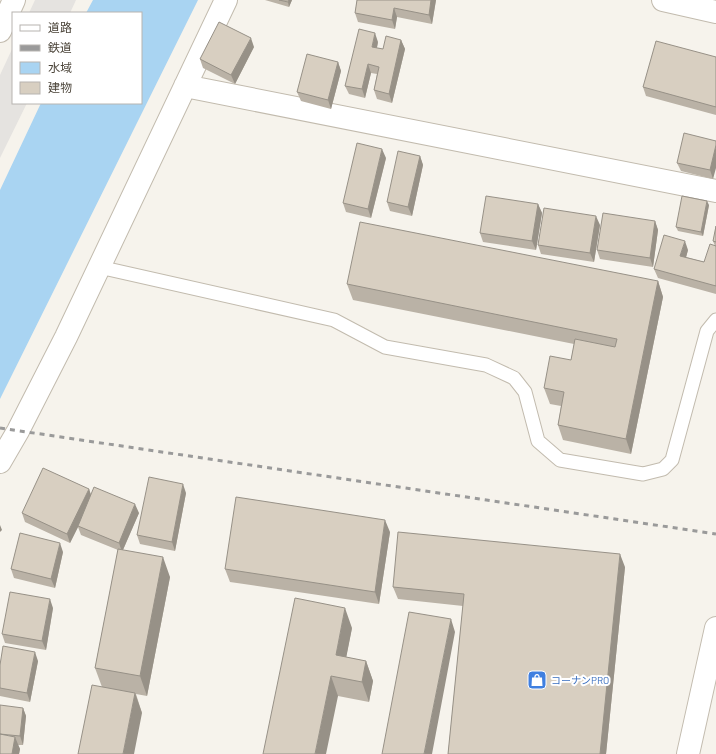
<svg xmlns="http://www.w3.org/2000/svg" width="716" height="754" viewBox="0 0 716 754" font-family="Barlow,'Noto Sans JP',sans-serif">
	<rect width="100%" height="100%" fill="#f6f3ec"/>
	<path fill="#e5e3e0" d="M35,0h41l-6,13h-41z
		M13,47v56h14l-27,55v-83z"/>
	<path fill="#a9d4f2" d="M93,0h105l-198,399v-209l41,-87h100v-90h-55z"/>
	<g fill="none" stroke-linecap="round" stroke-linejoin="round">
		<g stroke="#c2bbae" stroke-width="15">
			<path id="service" d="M99,267l235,53 51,27 101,18 28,13 11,14 13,49 22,19 83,14 20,-5 9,-9 35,-129 9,-11"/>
		</g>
		<g stroke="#c2bbae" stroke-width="24">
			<path id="minor" d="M663,0l53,12
				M0,31l14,-31
				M185,86l531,105
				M0,462l18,-31 48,-94 160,-337"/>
		</g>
		<g stroke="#c2bbae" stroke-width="24">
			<path id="tertiary" d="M688,754l28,-126"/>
		</g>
		<use href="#service" stroke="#fff" stroke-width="13"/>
		<use href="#minor" stroke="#fff" stroke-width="22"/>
		<use href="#tertiary" stroke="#fff" stroke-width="22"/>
		<path stroke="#9a9a9a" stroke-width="3" stroke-dasharray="5 5" stroke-linecap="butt" d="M0,428l716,106"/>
	</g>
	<path fill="#bab2a6" d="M265,0h27l-3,7z
		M357,0h79l-4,24 -35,-7 -2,12 -37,-7 -3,-9z
		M401,40l4,9 -13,54 -15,-4 -3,-9 3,-16 -6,-1 -6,25 -16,-4 -4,-8 33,-44 -1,6 6,1z
		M254,47l-19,37 -32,-16 -3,-9z
		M716,57v58l-70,-19 -3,-9z
		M338,62l3,9 -10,38 -30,-8 -4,-9z
		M716,141l-3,38 -32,-8 -4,-8z
		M420,156l3,9 -11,51 -22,-5 -3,-9z
		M386,158l-15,60 -25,-6 -3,-9z
		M538,204l4,9 -6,37 -53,-8 -3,-9z
		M709,205l-6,31 -25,-5 -2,-4z
		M655,221l3,9 -5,37 -53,-8 -3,-9z
		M600,225l-6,37 -53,-8 -3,-9z
		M716,226v20h-1l-2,-5z
		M716,246v48l-58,-16 -4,-9 34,-19 -2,7 18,5z
		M658,281l5,16 -32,157 -68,-14 -5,-15 3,-19 -11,-2 -6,-16 27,-28 3,-16 -221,-44 -6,-16z
		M89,489l2,6 48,18 -16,37 47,27 -23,119 -11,-2 6,19 -40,-26 -7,-19 23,-118 -37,-15 -3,-8 -8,16 -45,-21 -3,-9z
		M186,493l-11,58 -35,-7 -3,-9z
		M390,532l-11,72 -149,-22 -5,-13z
		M63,552l-8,36 -41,-10 -3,-9z
		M625,567l-19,187h-158l15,-148 -65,-7 -5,-12z
		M53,608l-7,42 -41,-7 -3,-9z
		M352,628l-6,29 20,4 7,20 -4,21 -31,-6 -75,58z
		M38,661l-8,41 -30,-6v-31z
		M23,708l3,8 -3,29h-5l2,4 -1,5h-19z"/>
	<path fill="#979187" d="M289,0h3l-3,7 -1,-5z
		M431,0h5l-4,24 -3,-9z
		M394,8l3,9 -2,12 -3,-9z
		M375,33l3,9 -3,14 -3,-9z
		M251,38l3,9 -19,37 -4,-9z
		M401,40l4,9 -13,54 -3,-9z
		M338,62l3,9 -10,38 -3,-9z
		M368,64l3,9 -6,25 -3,-9z
		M716,145v23l-3,11 -3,-9z
		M382,149l4,9 -15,60 -3,-9z
		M420,156l3,9 -11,51 -4,-9z
		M707,201l2,4 -6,31 -2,-4z
		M538,204l4,9 -6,37 -4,-9z
		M596,216l4,9 -6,37 -4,-9z
		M655,221l3,9 -5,37 -3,-9z
		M685,241l3,9 -4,15 -4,-9z
		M658,281l5,16 -32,157 -5,-15z
		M183,484l3,9 -11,58 -3,-9z
		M89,489l3,9 -14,28v1l-8,16 -3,-9z
		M135,504l4,9 -17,39 -3,-9z
		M385,520l5,12 -11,72 -4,-12z
		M0,525l2,5 -2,2z
		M60,543l3,9 -8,36 -4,-9z
		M620,554l5,13 -19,187h-6z
		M163,557l7,20 -23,119 -7,-20z
		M50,599l3,9 -7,42 -4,-9z
		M345,608l7,20 -9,46 -7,-19z
		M451,619l4,13 -23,122h-8z
		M35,652l3,9 -8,41 -3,-9z
		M366,661l7,20 -4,21 -7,-20z
		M331,676l7,20 -12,58h-11z
		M135,693l7,20 -8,41h-11z
		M23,708l3,8 -3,29 -3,-9z
		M15,737l5,12 -1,5h-7z"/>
	<path fill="#d8cfc1" stroke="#979187" d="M279,0h10l-1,2z
		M357,0h74l-2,15 -35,-7 -2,12 -37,-7z
		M219,22l32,16 -20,37 -31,-16z
		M359,29l16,4 -3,14 11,2 3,-13 15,4 -12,54 -15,-4 5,-23 -11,-3 -6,25 -17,-3z
		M656,41l60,16v50l-73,-20z
		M307,54l31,8 -10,38 -31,-8z
		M684,133l32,8v4l-6,25 -33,-7z
		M357,143l25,6 -14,60 -25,-6z
		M398,151l22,5 -12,51 -21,-5z
		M486,196l52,8 -6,37 -52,-8z
		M682,196l25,5 -6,31 -25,-5z
		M544,208l52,8 -6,37 -52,-8z
		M603,213l52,8 -5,37 -53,-8z
		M360,222l298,59 -32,158 -68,-14 6,-33 -20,-4 6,-32 21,4 4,-21 40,8 2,-8 -270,-55z
		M716,226v16l-3,-1z
		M664,235l21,6 -5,15 24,6 6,-18 6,2v40l-62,-17z
		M43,468l46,21 -22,45 -45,-21z
		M149,477l34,7 -11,58 -35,-7z
		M94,487l41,17 -16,39 -41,-17z
		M236,497l149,23 -10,72 -150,-23z
		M398,532l222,22 -20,200h-152l16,-160 -71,-7z
		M20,533l40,10 -9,36 -40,-10z
		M118,549l45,8 -23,119 -45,-8z
		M10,592l40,7 -8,42 -40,-7z
		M295,598l50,10 -9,47 30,6 -4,21 -31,-6 -16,78h-52z
		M409,612l42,7 -27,135h-42z
		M3,646l32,6 -8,41 -27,-5v-23z
		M92,685l43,8 -12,61h-45z
		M0,705l23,3 -3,28 -20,-2z
		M0,734l15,3 -3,17h-12z"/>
	<defs>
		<g id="shop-square" transform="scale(1)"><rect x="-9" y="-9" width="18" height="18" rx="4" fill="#3f7fe0" stroke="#fff"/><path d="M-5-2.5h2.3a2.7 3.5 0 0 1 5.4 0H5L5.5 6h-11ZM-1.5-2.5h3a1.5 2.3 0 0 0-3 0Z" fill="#fff"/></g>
	</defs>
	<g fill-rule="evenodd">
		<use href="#shop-square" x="537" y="680"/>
	</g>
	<g text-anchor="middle" stroke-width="4" stroke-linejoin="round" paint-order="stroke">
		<g font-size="10" fill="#366cbe" stroke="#fff" text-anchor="start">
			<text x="551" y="684">コーナンPRO</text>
		</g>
	</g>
	<rect x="12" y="12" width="130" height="92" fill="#ffffff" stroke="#b7b4b0"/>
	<rect x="20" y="25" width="20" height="6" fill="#ffffff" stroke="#b7b4b0"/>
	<text x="48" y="32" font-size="12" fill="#4b4439">道路</text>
	<rect x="20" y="45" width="20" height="6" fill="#9a9a9a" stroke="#b7b4b0"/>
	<text x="48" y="52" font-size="12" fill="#4b4439">鉄道</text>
	<rect x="20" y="62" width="20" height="12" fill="#a9d4f2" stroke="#b7b4b0"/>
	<text x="48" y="72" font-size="12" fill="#4b4439">水域</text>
	<rect x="20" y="82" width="20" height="12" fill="#d8cfc1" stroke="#b7b4b0"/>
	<text x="48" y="92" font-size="12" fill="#4b4439">建物</text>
</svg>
